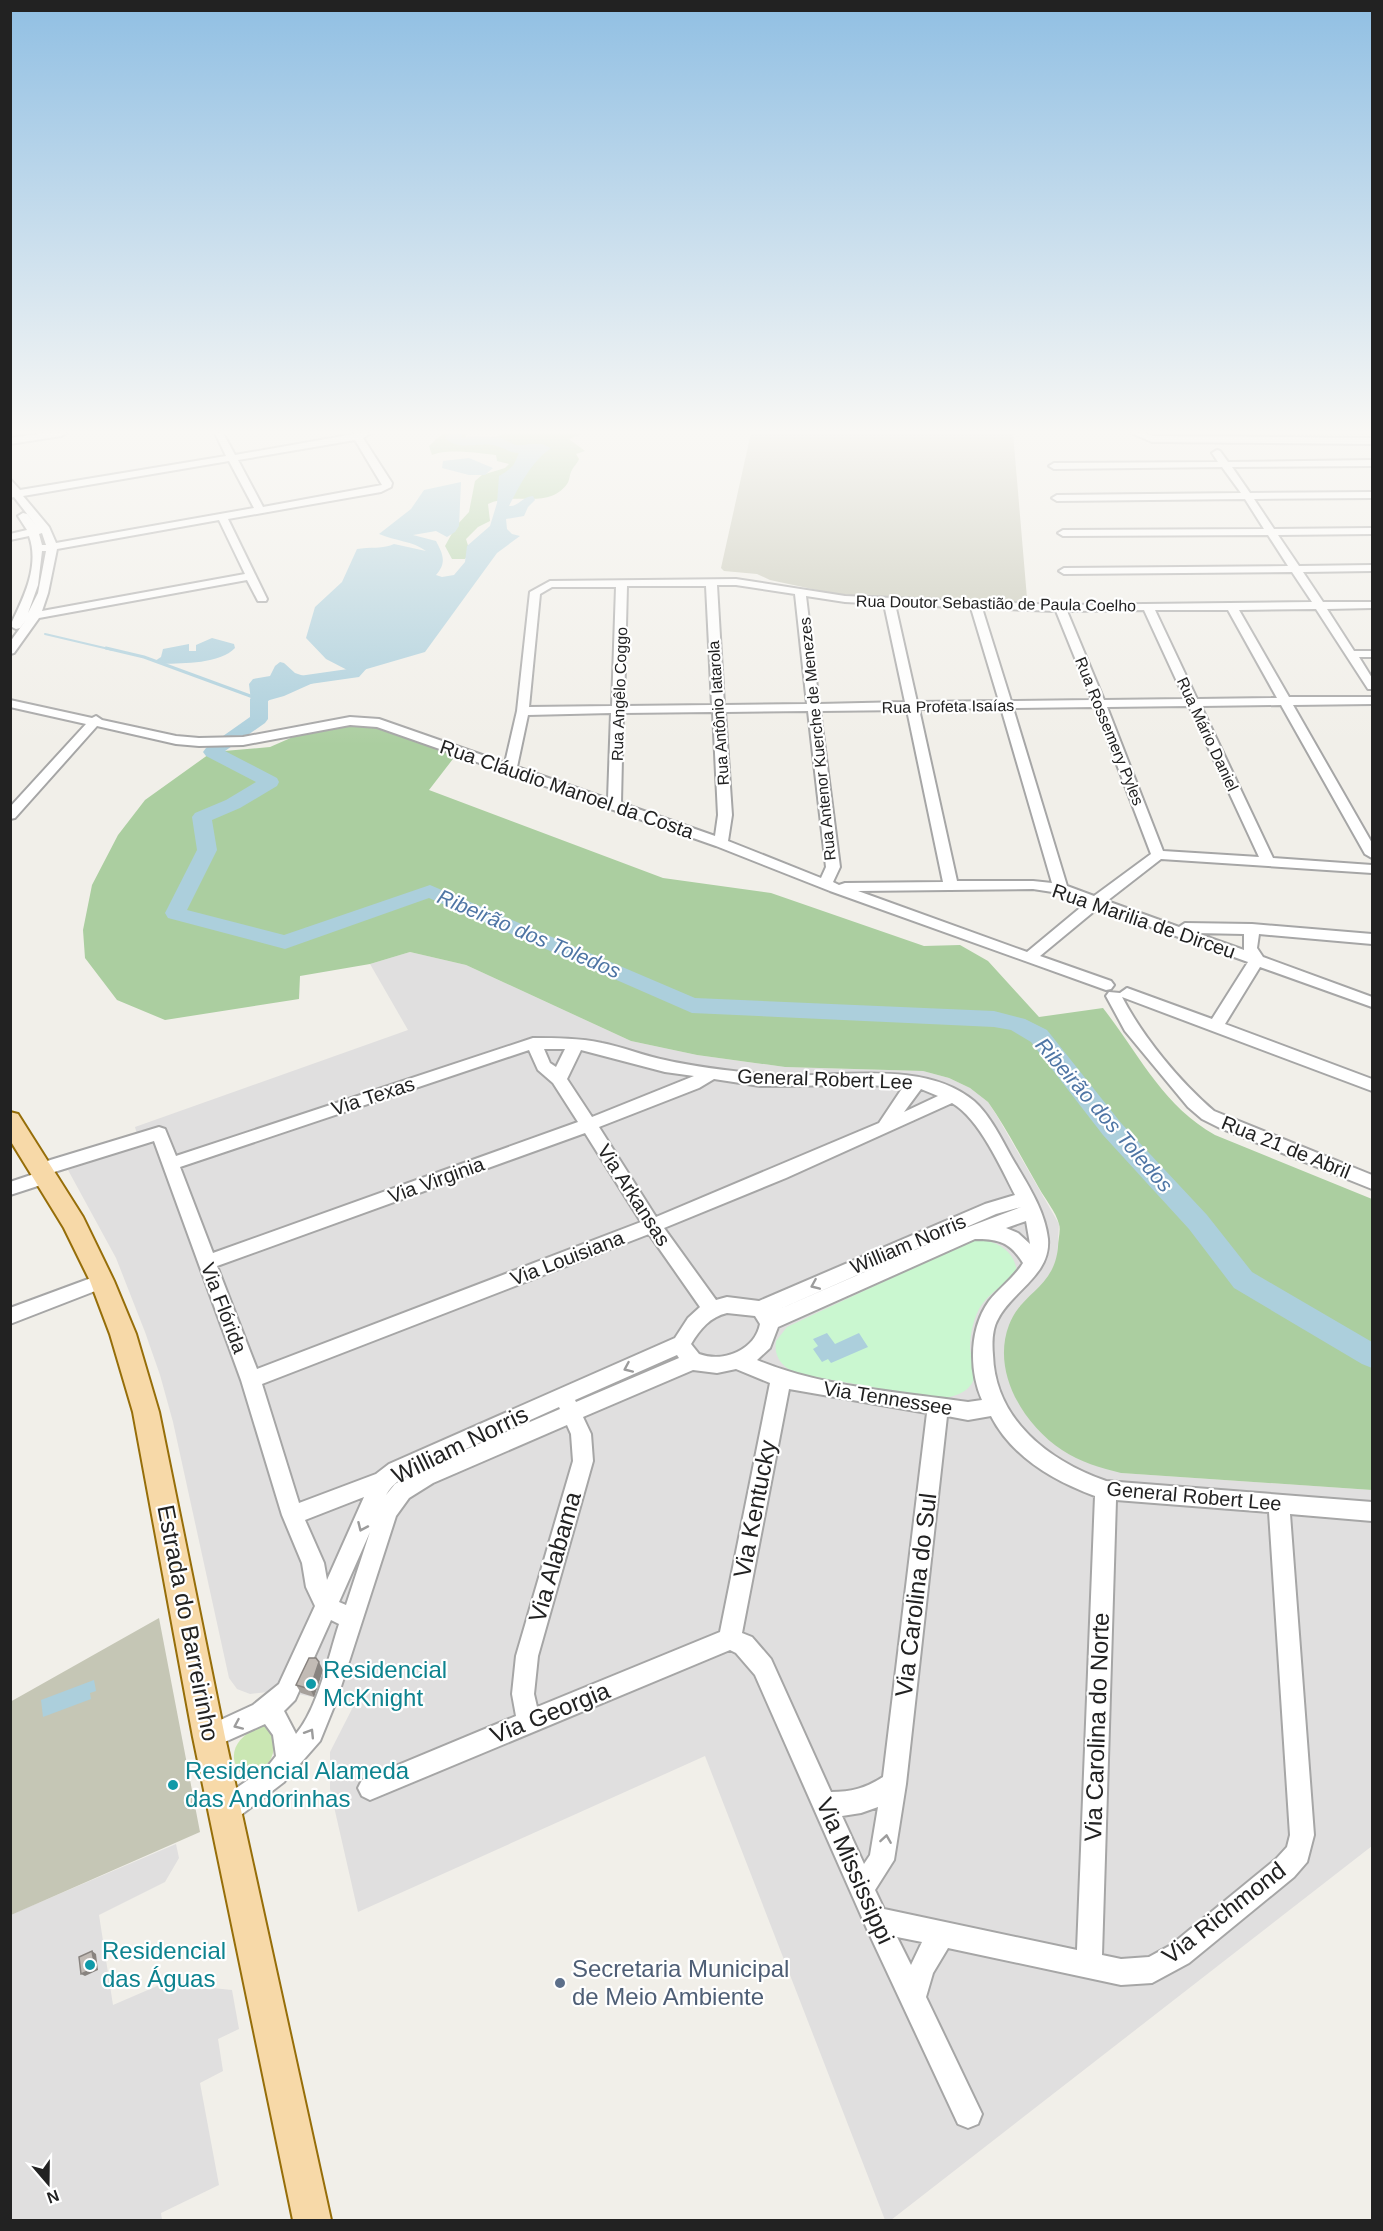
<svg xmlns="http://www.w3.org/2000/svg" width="1383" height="2231" viewBox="0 0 1383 2231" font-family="Helvetica,sans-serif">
	<rect width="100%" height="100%" fill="#f1efe9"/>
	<path fill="#e0dfdf" d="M410,952l56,13 165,76 66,14 88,12 138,4 26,7 21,10 18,14 9,14 62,108 -2,39 -10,17 -28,27 102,166 251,17v356l-481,374h-6l-180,-464 -347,156 -28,-123v-37l24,-47 -67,-13 -11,-5 -8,5 -18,2 -13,-5 -8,-11 -56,-256 -13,-47 -15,-43 -29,-74 -48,-88 72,-25 -5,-18 273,-97 -38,-66z
		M176,1844l3,14 -14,24 -66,33 14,90 51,-22 68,7 7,39 -21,10 5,32 -23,12 19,102 -58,28 1,7h-151l-1,-305z"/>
	<path fill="#c5c6b5" d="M751,433h262l14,165 -8,4h-10l-164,-6 -75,-16 -13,-6 -33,-3 -3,-3z
		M159,1618l41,214 -189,83 -1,-213z"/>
	<path fill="#ebeed6" d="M1149,433h223v4l-222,-2z"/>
	<path fill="#cae7b3" d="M265,1724l5,2c10,25 1,45 -26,51 -23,-24 -3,-44 21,-53z"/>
	<path fill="#abcea0" d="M443,433h22l2,8 32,-5 4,-3h81l-15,6 16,12 -9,3 3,5c-2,5 -5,7 -7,11 -3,5 -2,10 -5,14 -19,26 -52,7 -79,20l2,17 -12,6 -12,12 4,13 -5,7h-13l-7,-13 11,-20 13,-14 6,-31 7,-6 23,-7 4,-4 -12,-3 -1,-6c-16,-2 -50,-7 -64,0l-3,-9z
		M350,724l31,4 75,27 -27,35 234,88 108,15 153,53 36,-1 28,16 51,56 64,-9c36,46 59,97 112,127l157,64v291l-251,-17c-20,-5 -41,-11 -59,-23 -38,-25 -71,-78 -53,-125 13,-34 45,-36 49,-78 0,-7 3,-17 1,-23 -3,-12 -14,-25 -20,-36 -17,-29 -32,-59 -51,-86l-18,-14 -21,-10 -26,-7 -138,-4 -88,-12 -66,-14 -165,-76 -56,-13 -40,12 -70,12 -1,23 -134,21 -48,-20 -32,-42 -2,-28 9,-45 26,-50 27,-35 67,-48 58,-5 32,-14z"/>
	<path fill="#caf7d0" d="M984,1240c17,4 30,12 33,31 -12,15 -30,22 -39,40 -5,11 -8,24 -8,37 1,8 4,15 4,23 3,20 -21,27 -36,28l-139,-25c-15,-5 -26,-16 -23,-33l11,-14 183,-86z"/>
	<path fill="#accfdc" d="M528,444h14l9,4c-20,14 -31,37 -42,58 9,1 14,-10 24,-10l2,4 -7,7 -4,9 -18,3 1,10 5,5 8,2 -23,17 -72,99 -72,21 -27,-14 -20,-21 9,-31 27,-25 15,-33c11,-2 28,0 37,-5l32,7c-13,-10 -31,-10 -47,-17l32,-25 13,-19 37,-8 -2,44 -4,6 -8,5 -11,-6 -23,4 23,6c7,13 11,22 0,34l6,2 12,-2 11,-13 2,-16 23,-20 7,-23 2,-27c14,-8 18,-13 21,-28z
		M469,458l24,10 -8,7h-16l-27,-7 1,-7z
		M212,638l22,6 1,4c-15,16 -51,15 -72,16l-8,-3 6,-4 2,-8 26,-5v7h7v-6z
		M280,662l4,1 11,10 18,6v4l-29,13 -25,7 -8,-2 -2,-17 4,-5 17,-3 5,-10z
		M827,1333l8,11 24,-11 9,14 -37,16 -3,-4 -6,3 -9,-13 5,-3 -5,-7z
		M94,1680l2,11 -6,2 1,6 -48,18 -2,-17z"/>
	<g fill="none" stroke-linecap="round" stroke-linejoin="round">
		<path stroke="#accfdc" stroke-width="2" d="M45,634l68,16"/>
		<path stroke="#accfdc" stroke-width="3" d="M106,648l38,9 109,40"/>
		<path fill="#accfdc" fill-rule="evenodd" d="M450,433h13l-2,4 2,1 13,-2 25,2 14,7h13l7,4 -10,22 -7,4 -7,-4 8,-18c-10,0 -14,-5 -22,-7 -18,-5 -38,6 -52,-8z
			M375,645l8,5 -24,27 -77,11 -14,13v18l-3,4 -40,28 52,27 2,4 -2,4 -37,22 -28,12 5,30 -30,60 97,25 146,-50 265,113 299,13 31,8 22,11 74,93 86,92 45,57 120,70v26l-10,-4 -128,-76 -45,-59 -86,-94 -72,-93 -20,-12 -17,-3 -302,-14 -263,-115 -144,51 -117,-31 -3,-5 32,-63 -5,-33 3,-4 31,-13 30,-18 -50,-26 -3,-4 3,-4 44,-31v-18l21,-19 77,-11 21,-23z"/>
		<g stroke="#a6a6a6" stroke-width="4">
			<path id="minor" d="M45,433h21l-5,3 -51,8v-6z
				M215,433h8l12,22 125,-22h11l-8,5 29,45 -1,4 -10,5 -153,27 39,80 -1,2h-8l-11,-21 -208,38 -25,35 -4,1v-12l16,-22 -6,8 -4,1 -6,-3c13,-27 30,-60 19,-90l-19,4v-6l17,-4 -9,-14 5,-3 4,1 11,14 -24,-31 -4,1v-19l10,11 206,-34zM355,440l27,45 -119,22 -25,-47zM229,461l25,47 -198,35 -7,-16 -26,-31zM219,520l26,54 -203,37 6,-18 9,-44zM42,533l4,12h-4l-3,-11zM42,551h4l-8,42 -10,20 10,-28z
				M1131,433h13l9,3 219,2v6l-220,-2z
				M1217,450l3,1 8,11 144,-2v6l-140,1 18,26 122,-1v6l-118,1 20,30 98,-1v6l-94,1 21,31 73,-1v6l-69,1 20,30h49v6l-45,1 27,42h18v6h-13l13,21v11h-4l-52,-80 -77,1 50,87h83v7l-79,1 79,138v15l-7,-4 -84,-149 -80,1 72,152 99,7v8l-211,-14 -54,42 72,26 6,-4 67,1 120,10v10l-113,-10 -2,14 6,9 109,40v10l-112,-40 -35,57 147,55v12l-250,-94c21,40 57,84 92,114l158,64v14l-152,-61 -18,-9 -14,-12 -63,-76 -19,-35 3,-4 11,1 7,-5 85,31 36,-57 -150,-54 -58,48 71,25 3,4 -3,4 -5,1 -276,-99 -114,-45 -339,-119 -27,-2 -107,20 -44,1 -23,-2 -79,-18 -82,92 -5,1v-12l76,-83 -76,-17v-7l82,18 4,-2 6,4 74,16 23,2 44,-1 107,-20 29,2 126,44 12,-52 13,-119 20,-11 186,-2 109,17 215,9 252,-3 -20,-30 -228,2 -5,-3 5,-3 224,-2 -20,-31 -205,1 -5,-3 5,-3 201,-1 -19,-30 -188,2 -5,-3 5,-3 184,-2 -19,-26 -168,2 -5,-3 5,-3 164,-1 -6,-9zM717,585h19l59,9 12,110 -83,1zM627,586h79l6,119 -88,1zM552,587h64l-4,119 -83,1 11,-113zM806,596l39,6 39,2 21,98 -86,2zM895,604l76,4 28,93 -82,1zM982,608l74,3 36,89 -81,1zM1144,610l41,89 -81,1 -37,-89zM1155,610h73l49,88 -80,1zM1189,706l70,151 -96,-6 -56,-144zM1095,707l56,147 -57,42 -27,-10 -54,-178zM1001,708l51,175 -19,-2h-76l-38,-172zM907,710l36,172 -98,1 -6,2 -6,-3 7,-15 -20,-156zM808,711l18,156 -5,11 -93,-37 4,-26 -7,-103zM713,712l5,103 -3,21 -94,-33 2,-90zM611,713l-3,86 -91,-32 11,-52zM1033,889l26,4 27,10 -59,49 -169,-61zM1196,933l48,1v16z
				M533,1038c24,0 46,0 69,5 21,4 42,13 63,17 30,7 61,10 92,14 65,8 162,-19 217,27 16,14 28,39 38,57 14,24 33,52 36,81 3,36 -36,52 -50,80 -6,10 -6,25 -5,36 2,65 56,106 113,126l266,21v19l-82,-7 24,321 -7,27 -13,15 -105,86 -37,20 -31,2 -173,-37 -15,25 -7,24 56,117 -4,10 -10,4 -10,-4 -91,-195 -112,-254 -19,-22 -6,-3 -360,150 -8,-4 -4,-8 4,-8 154,-64 -4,-22 4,-38 57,-195 -2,-27 -4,-9 -134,58 -24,15 -13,18 -59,183 -17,42 -36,41 -51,39 -9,3 -9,-3 -3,-9 3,-9 53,-37 8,-10 -3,-21 -8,-11 -56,25 -8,-4 -4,-8 4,-8 52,-24 26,-21 36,-78 -9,-19 -4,-24 -20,-48 -41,-135 -87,-239 -103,32 2,4 -3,5 -40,13v-13l24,-8 -3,-4 3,-5 125,-38 6,2 11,27zM544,1049h21l-9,18 -6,-4zM529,1050l9,20 15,13 25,39 -365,131 -33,-86zM581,1050l84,22 29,4 -102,41 -25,-38zM714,1079l46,7 107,-1 36,2 -24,36 -223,94 -57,-90 100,-39zM921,1089l17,7 -34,16zM952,1103c27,15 49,65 63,92l-30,9 -226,97 -32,-4 -11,3 -52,-72 122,-50zM585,1133l56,89 -384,147 -40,-103zM1021,1207l-58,22 -190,83 223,-98zM1026,1221l4,23 -12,-11 -12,-5zM649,1234l51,73 -12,11 -13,20 -286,126 -13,10 -77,29 -37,-119zM975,1239c24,0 35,3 48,24 -9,15 -24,25 -34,38 -20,28 -20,69 -7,99l-14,2c-69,-10 -147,-15 -211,-42l13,-12 8,-21zM727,1313l28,3 5,8c-5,26 -36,39 -61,30l-8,-10c9,-15 19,-27 36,-31zM677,1355l2,3 -103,44 -1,-2zM736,1369l34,14 -50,249 -183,75 -3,-13 4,-38 55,-195 -2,-27 -8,-17 110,-47 24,3zM789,1389l138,24 -44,364c-17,11 -31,15 -52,15l-60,-133 -19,-22 -10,-4zM559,1407l1,2 -137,59zM947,1416l21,4 23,-4c21,41 63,65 104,80l-18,454 -193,-41 -9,-19 19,-30 12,-76zM418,1470l-23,14 -9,11c7,-13 19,-19 32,-25zM364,1497l-37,83 -3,-17 -19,-43zM1116,1500l153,12 21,323 -3,12 -11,12 -105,86 -22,12 -28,2 -19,-4zM370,1532l-24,73 -7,-3zM331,1620l8,4c-11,34 -21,84 -43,110l-12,-23 11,-11zM878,1807l-8,48 -6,9 -22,-48 19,-3zM897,1937l25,5 -11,23z
				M102,1274l6,2 3,5 -3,5 -98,38v-16z"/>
		</g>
		<g stroke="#966e09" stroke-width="4">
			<path id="major" d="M10,1112l8,2 65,103 31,64 22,53 23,78 66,325 106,483h-38l-100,-483 -60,-325 -23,-78 -20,-53 -26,-53 -54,-88z"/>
		</g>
		<use href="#minor" fill="#fff" fill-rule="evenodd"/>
		<use href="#major" fill="#f7d9a8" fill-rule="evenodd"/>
	</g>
	<path fill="#a7a19c" d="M323,1670l-9,27 -13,-4 -5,-8z"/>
	<path fill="#88837f" d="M319,1662l4,8 -9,27 -4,-8z
		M92,1951l4,3 2,16 -13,6 -4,-2z"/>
	<path fill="#c2bbb5" stroke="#88837f" stroke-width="1.5" d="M309,1658h7l3,4 -9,27 -14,-4z
		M92,1951l3,17 -14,6 -2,-17z"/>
	<defs><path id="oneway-chevron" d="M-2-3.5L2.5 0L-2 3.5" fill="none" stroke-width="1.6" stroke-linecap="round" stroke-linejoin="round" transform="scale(1.5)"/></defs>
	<g stroke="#9c9c9c">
		<use href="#oneway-chevron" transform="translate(815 1285) rotate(157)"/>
		<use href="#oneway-chevron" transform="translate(628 1368) rotate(156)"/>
		<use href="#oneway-chevron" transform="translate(362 1527) rotate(114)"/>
		<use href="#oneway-chevron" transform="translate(238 1725) rotate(156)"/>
		<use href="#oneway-chevron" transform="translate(310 1733) rotate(-58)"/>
		<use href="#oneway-chevron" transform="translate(886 1839) rotate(-81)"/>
	</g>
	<linearGradient id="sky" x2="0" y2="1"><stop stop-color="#90bfe3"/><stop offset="0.58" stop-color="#f9f8f5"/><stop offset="1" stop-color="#f9f8f5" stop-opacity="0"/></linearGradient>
	<rect width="1383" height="745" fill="url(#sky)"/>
	<g fill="#0f9aa8" stroke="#fff" stroke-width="2">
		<circle cx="311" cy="1684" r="6"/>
		<circle cx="173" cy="1785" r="6"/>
		<circle cx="90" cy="1965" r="6"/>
	</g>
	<circle fill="#5c6f8a" stroke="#fff" stroke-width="2" cx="560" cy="1983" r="6"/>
	<g text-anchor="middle" stroke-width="4.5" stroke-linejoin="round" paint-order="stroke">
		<g font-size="16" fill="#222" stroke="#fff">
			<text transform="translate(996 603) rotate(1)" y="6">Rua Doutor Sebastião de Paula Coelho</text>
			<text transform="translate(619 694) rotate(-88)" y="6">Rua Angêlo Coggo</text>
			<text transform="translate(948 706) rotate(-1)" y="6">Rua Profeta Isaías</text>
			<text transform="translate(718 713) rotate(-94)" y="6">Rua Antônio Iatarola</text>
			<text transform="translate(1110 731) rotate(68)" y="6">Rua Rossemery Pyles</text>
			<text transform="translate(1208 734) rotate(65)" y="6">Rua Mário Daniel</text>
			<text transform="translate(817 739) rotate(-96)" y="6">Rua Antenor Kuerche de Menezes</text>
		</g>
		<g font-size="20" fill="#222" stroke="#fff">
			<text transform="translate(567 789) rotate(19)" y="7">Rua Cláudio Manoel da Costa</text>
			<text transform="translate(1144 921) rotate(19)" y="7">Rua Marilia de Dirceu</text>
			<text transform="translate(825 1079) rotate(2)" y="7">General Robert Lee</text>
			<text transform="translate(373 1096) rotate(-18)" y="7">Via Texas</text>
			<text transform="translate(1286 1147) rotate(22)" y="7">Rua 21 de Abril</text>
			<text transform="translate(436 1180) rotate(-20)" y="7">Via Virginia</text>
			<text transform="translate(634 1195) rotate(57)" y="7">Via Arkansas</text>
			<text transform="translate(908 1244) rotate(-23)" y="7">William Norris</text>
			<text transform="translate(567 1258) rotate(-21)" y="7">Via Louisiana</text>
			<text transform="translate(224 1308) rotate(69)" y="7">Via Flórida</text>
			<text transform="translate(888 1398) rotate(9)" y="7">Via Tennessee</text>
			<text transform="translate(1194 1496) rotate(5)" y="7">General Robert Lee</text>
		</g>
		<g font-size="21" font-style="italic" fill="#4f76a5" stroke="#fff">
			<text transform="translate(529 934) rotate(23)" y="7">Ribeirão dos Toledos</text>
			<text transform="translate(1104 1115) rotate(49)" y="7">Ribeirão dos Toledos</text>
		</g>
		<g font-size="24" fill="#222" stroke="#fff">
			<text transform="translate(460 1445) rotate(-26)" y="8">William Norris</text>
			<text transform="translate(755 1509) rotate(-79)" y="8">Via Kentucky</text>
			<text transform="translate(555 1557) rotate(-74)" y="8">Via Alabama</text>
			<text transform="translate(916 1595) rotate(-83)" y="8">Via Carolina do Sul</text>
			<text transform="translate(188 1623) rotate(79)" y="8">Estrada do Barreirinho</text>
			<text transform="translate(550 1713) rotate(-22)" y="8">Via Georgia</text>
			<text transform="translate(1097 1727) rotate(-88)" y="8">Via Carolina do Norte</text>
			<text transform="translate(855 1871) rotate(66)" y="8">Via Mississippi</text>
			<text transform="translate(1224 1913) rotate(-38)" y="8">Via Richmond</text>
		</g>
		<g font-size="24" fill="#0d838f" stroke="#fff" text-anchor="start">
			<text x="323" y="1678">Residencial<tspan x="323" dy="28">McKnight</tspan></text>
			<text x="185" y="1779">Residencial Alameda<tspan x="185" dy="28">das Andorinhas</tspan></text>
			<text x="102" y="1959">Residencial<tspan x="102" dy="28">das Águas</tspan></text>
		</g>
		<g font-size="24" fill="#4e5e75" stroke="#fff" text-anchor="start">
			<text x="572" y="1977">Secretaria Municipal<tspan x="572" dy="28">de Meio Ambiente</tspan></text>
		</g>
	</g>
	<rect width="1383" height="2231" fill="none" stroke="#222222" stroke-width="24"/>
	<g transform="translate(48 2183) rotate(160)" stroke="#ffffff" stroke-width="4.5" paint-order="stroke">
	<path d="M0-4.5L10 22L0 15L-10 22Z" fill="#222222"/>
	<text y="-9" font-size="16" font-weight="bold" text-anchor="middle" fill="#222222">N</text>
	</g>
</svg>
